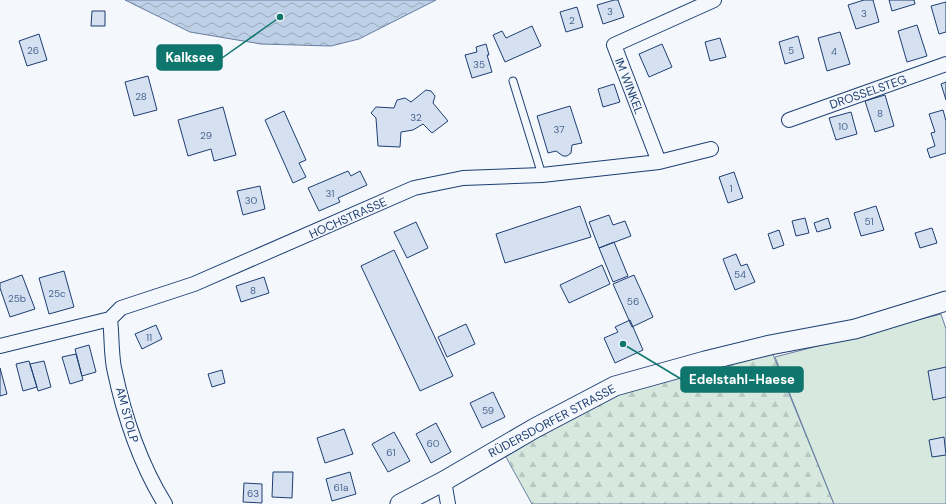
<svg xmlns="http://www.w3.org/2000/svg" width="946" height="504" viewBox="0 0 946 504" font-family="'DM Sans',sans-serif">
	<defs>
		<pattern id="forest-firs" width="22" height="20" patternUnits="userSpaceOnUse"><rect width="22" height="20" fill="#d7e8df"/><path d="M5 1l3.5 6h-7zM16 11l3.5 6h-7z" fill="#b8c8c3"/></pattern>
		<pattern id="water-waves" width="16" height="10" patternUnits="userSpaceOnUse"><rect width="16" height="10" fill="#bed0e5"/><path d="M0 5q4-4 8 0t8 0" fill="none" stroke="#9aaabe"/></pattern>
	</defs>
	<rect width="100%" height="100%" fill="#f4f7fb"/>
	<path fill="url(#forest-firs)" stroke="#687fa3" d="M772,352l62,152h-302l-31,-56 114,-62z"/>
	<path fill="#d7e8df" stroke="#687fa3" d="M941,314l5,15v175h-112l-59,-147z"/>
	<path fill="url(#water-waves)" stroke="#687fa3" d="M125,0h311l-77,39 -28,7 -70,-2 -71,-12z"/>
	<path fill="#d5e0f0" stroke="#1d3f73" d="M614,0h4l6,17 -21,7 -6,-19z
		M864,0h9l6,22 -23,7 -8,-24z
		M889,0h25l1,4 -23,7z
		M946,2v30l-7,2 -8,-28z
		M577,7l6,20 -17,5 -6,-20z
		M92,11h13v15h-14z
		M917,25l10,31 -20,6 -9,-31z
		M532,26l9,20 -36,16 -12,-27 9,-4 4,7z
		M840,32l10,32 -23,7 -9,-33z
		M39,34l8,26 -20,6 -8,-25z
		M798,36l6,22 -19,6 -6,-22z
		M720,38l6,19 -16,4 -5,-19z
		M486,44l3,11h-2l5,17 -20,6 -7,-23 12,-3 -1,-5z
		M662,44l10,23 -23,10 -10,-23z
		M148,76l9,34 -23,6 -9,-34z
		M946,82v18l-5,-16z
		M614,84l6,18 -17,5 -5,-18z
		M426,90l5,1 4,5 -2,7 15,18 -16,12 -9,-9 -10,6 -12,2 -1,15 -22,-1 -2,-28 -5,-5 5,-6 18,1 3,-8 8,-2 6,4z
		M885,95l9,31 -19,6 -10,-31z
		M570,106l12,37 -10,2 -1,8 -4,3h-4l-7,-5 -8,2 -11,-37z
		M223,107l13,48 -22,6 -3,-12 -23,7 -10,-36z
		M943,110l3,11v32l-16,5 -3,-9 8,-3 -4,-13 4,-1 -6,-18z
		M284,111l22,49 -7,3 7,14 -13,6 -28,-63z
		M851,112l6,22 -21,6 -7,-22z
		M348,171l3,5 9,-5 7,14 -29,13 2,4 -21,9 -11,-23z
		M734,172l9,26 -15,5 -9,-26z
		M260,186l5,23 -22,6 -6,-24z
		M580,206l11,31 -86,26 -9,-29z
		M876,206l8,24 -23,6 -7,-23z
		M609,215l4,10 12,-4 6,15 -32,12 -10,-26z
		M805,218l4,15 -13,3 -4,-15z
		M828,218l3,10 -14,4 -3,-9z
		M416,222l12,26 -21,10 -13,-26z
		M932,228l5,15 -17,5 -5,-15z
		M779,230l5,15 -11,4 -5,-15z
		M614,242l14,34 -15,6 -14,-34z
		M394,250l59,126 -33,15 -59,-125z
		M736,254l5,12 6,-2 8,18 -20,8 -12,-31z
		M602,265l8,19 -41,19 -9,-18z
		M64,271l10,36 -25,7 -10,-36z
		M22,275l13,34 -25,8 -10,-29v-5z
		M634,275l19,42 -21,10 -19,-43z
		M264,277l5,16 -28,9 -5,-16z
		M630,320l13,30 -28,13 -11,-25 14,-6 -3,-5z
		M466,324l9,20 -28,13 -9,-20z
		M156,325l6,14 -20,10 -7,-15z
		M89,345l7,27 -14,4 -7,-27z
		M76,354l7,26 -13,4 -8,-27z
		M29,361l8,26 -14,4 -7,-27z
		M44,361l7,26 -13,4 -8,-27z
		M946,367v30l-13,3 -5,-29z
		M0,368l7,26 -7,2z
		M222,370l3,13 -13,4 -4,-13z
		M493,392l12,25 -23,11 -12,-25z
		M436,423l15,29 -20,11 -15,-29z
		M344,429l9,25 -28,9 -8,-25z
		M394,432l16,29 -22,11 -16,-28z
		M944,437l2,18 -14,2 -3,-17z
		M273,472h20l-1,26 -20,-1z
		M350,472l6,22 -24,7 -6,-22z
		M244,483l18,1v19l-19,-1z"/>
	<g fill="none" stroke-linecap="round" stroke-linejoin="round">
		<g stroke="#1d3f73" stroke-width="9">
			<path id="service" d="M513,81l29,94"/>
		</g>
		<g stroke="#1d3f73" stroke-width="16">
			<path id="minor" d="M789,120l157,-56
				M659,162l-45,-117 100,-45
				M110,319c2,16 1,33 4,49 10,48 25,94 51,136
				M0,346l110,-27 11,-11 73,-24 220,-96 49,-10 79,-3 117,-13 52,-13
				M444,481l4,23"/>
		</g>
		<g stroke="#1d3f73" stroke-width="21">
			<path id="secondary" d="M400,504l44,-23 91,-53 80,-42 90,-25 65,-16 85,-16 91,-28"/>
		</g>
		<use href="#service" stroke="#f4f7fb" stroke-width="7"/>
		<use href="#minor" stroke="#f4f7fb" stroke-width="14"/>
		<use href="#secondary" stroke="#f4f7fb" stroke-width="19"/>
	</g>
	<g text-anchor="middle" stroke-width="3" stroke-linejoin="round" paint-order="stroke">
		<g font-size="10" fill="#4b6792">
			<text x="610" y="15">3</text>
			<text x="864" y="17">3</text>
			<text x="572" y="24">2</text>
			<text x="33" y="54">26</text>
			<text x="791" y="54">5</text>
			<text x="834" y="55">4</text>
			<text x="479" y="68">35</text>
			<text x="141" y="100">28</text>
			<text x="880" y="117">8</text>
			<text x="416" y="121">32</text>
			<text x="843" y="130">10</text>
			<text x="559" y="133">37</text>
			<text x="206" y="139">29</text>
			<text x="731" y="192">1</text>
			<text x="330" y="197">31</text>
			<text x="251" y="204">30</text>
			<text x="869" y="225">51</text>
			<text x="740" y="278">54</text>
			<text x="253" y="294">8</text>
			<text x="57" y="297">25c</text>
			<text x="17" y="302">25b</text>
			<text x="633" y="305">56</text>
			<text x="149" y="341">11</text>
			<text x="488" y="414">59</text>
			<text x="433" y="447">60</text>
			<text x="391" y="456">61</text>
			<text x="341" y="491">61a</text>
			<text x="253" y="497">63</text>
		</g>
		<g font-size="12" fill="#1d3f73" stroke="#f4f7fb">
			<text transform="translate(629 86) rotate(69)" y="4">IM WINKEL</text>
			<text transform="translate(868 92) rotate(-19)" y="4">DROSSELSTEG</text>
			<text transform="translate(348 218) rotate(-24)" y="4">HOCHSTRASSE</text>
			<text transform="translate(127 415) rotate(75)" y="4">AM STOLP</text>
			<text transform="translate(552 421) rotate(-28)" y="4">RÜDERSDORFER STRASSE</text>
		</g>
	</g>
	<path fill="none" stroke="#0f766e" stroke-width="1.5" d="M280 17L222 58M623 344L681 379"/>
	<g fill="#0f766e" stroke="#f4f7fb" stroke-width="1.5">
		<circle cx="280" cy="17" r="4"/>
		<circle cx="623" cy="344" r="4"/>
	</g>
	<g fill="#0f766e" stroke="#0f766e" stroke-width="1.5">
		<rect x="157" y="45" width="65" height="25" rx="4"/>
		<rect x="681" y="367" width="122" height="25" rx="4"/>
	</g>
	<g font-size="13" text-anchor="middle" font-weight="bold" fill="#fff">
		<text x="190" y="62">Kalksee</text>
		<text x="742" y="384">Edelstahl-Haese</text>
	</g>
</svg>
